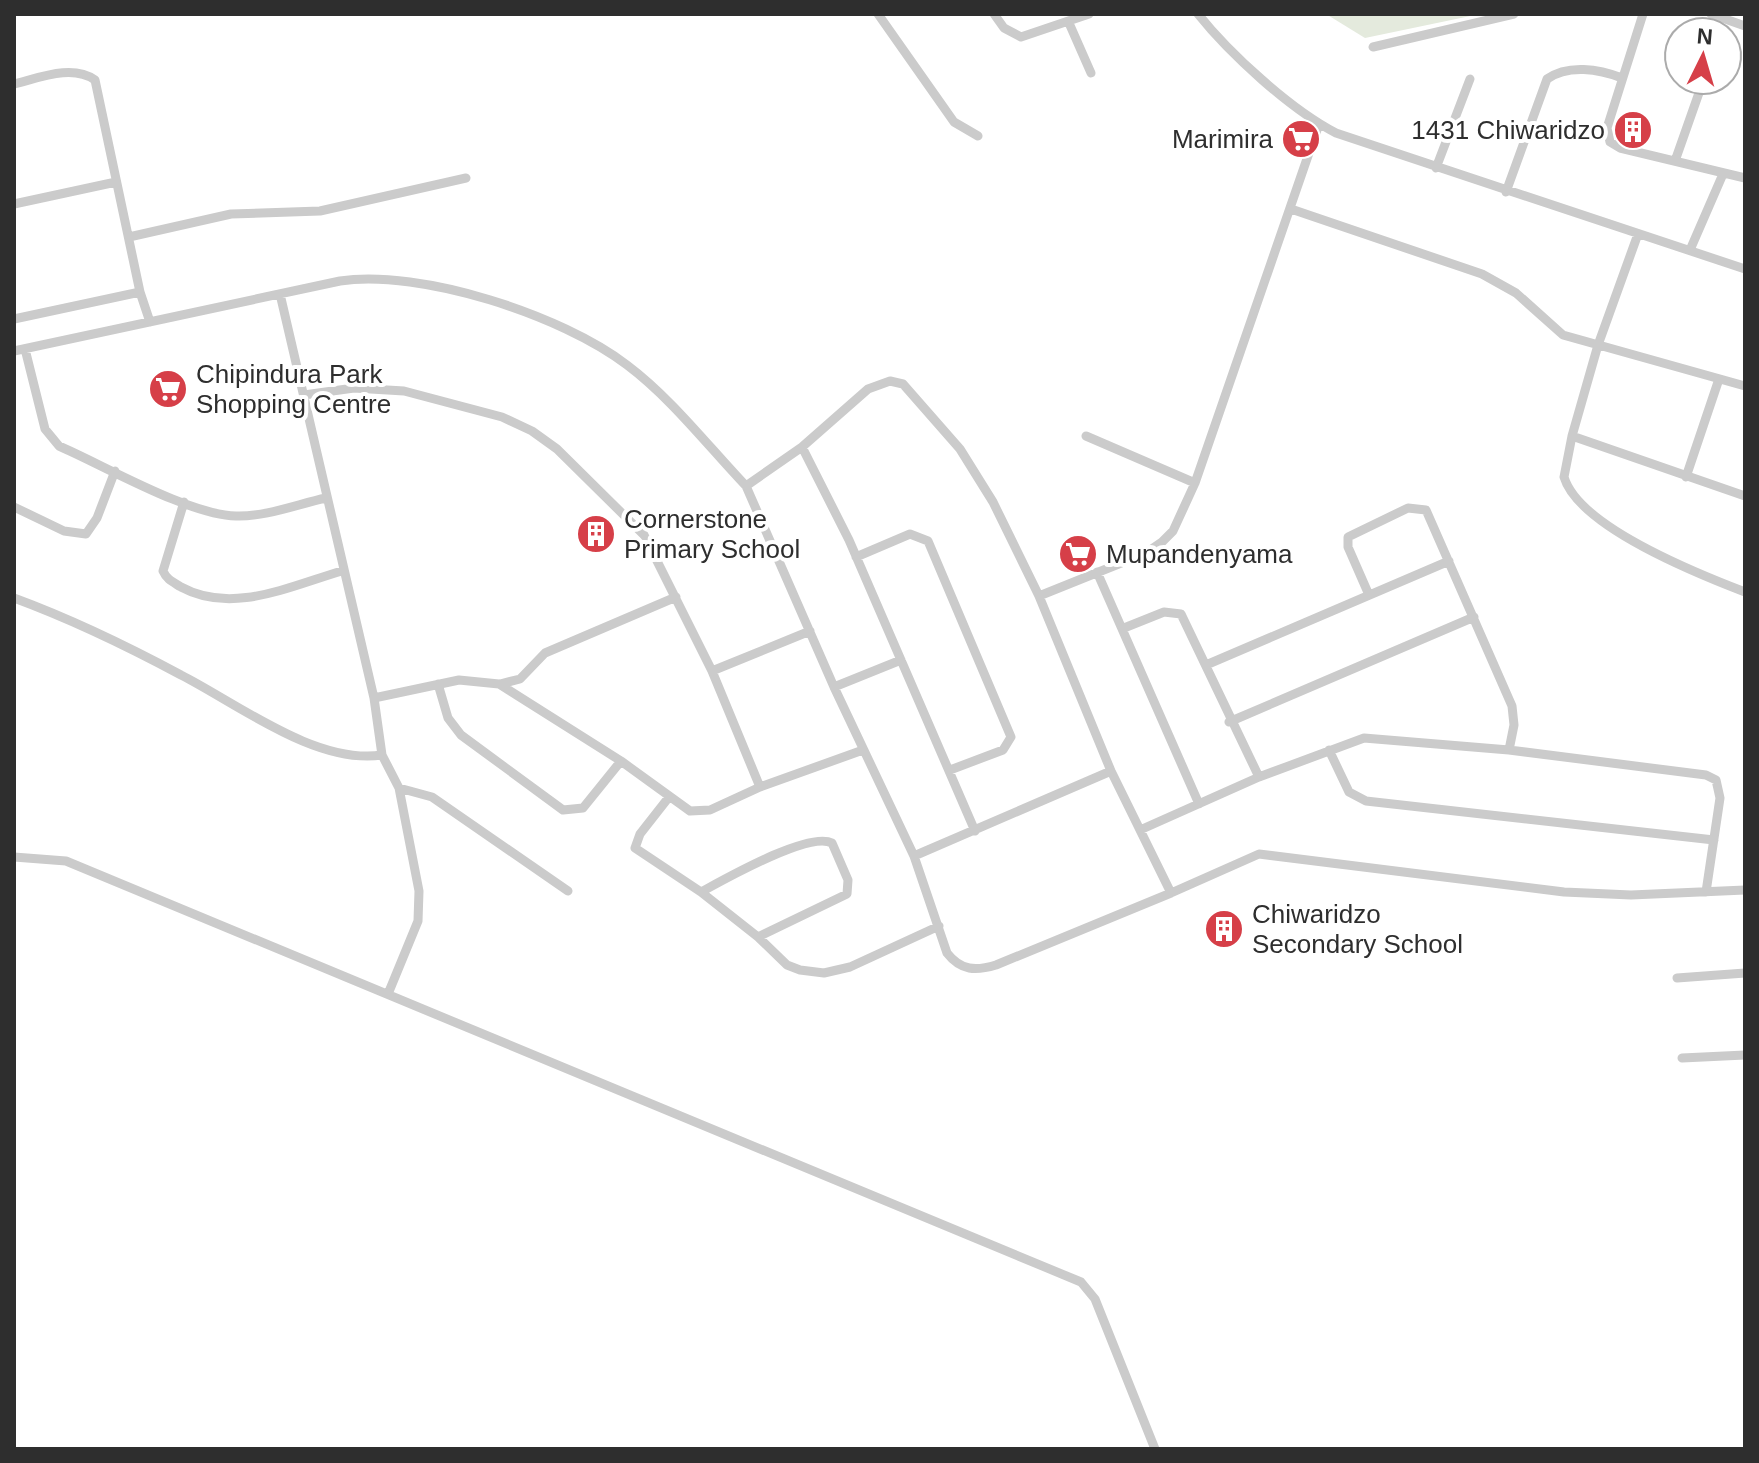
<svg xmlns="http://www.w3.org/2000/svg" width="1759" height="1463" viewBox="0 0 1759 1463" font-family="Arial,sans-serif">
	<rect width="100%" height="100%" fill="#fff"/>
	<path fill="#e4eadd" d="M1326,14h154l-115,24z"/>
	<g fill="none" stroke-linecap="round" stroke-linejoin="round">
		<path stroke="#cbcbcb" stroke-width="9" d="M878,14l76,108 24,14
			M994,14l10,14 17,9 68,-23
			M1198,14c32,40 92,95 138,119l409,136
			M1643,14l-36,114 3,14 10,6 125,30
			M1711,14l34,12
			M1069,23l22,50
			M1373,47l141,-33
			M14,84c25,-6 58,-20 81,-4l45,212 10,30
			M1675,161l25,-71
			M1436,168l34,-89
			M1506,192l41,-113c21,-15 52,-10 75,-1
			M14,204l102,-22
			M1291,209l191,65 34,19 47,42 182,51
			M1638,234l-40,111 -26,91 173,60
			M129,237l102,-23 89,-3 146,-33
			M1690,250l33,-76
			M280,294l94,404 8,57 17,33 20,103 -1,30 -30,73
			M14,319l126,-27
			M25,349l20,80 14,17c46,20 130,69 177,70 29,1 62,-12 90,-18
			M14,351l326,-70c81,-12 222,34 287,84 44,33 81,81 119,121l56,-39 66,-58 22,-8 13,3 57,65 33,53 46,94 72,175 60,122 88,-39 305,38 67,3 114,-5
			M304,395l50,-7 50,3 98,26 30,14 25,18 87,86 68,136 48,116 103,-37
			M1086,436l109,47
			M1572,436l-8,41c15,50 134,97 181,115
			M802,447l47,93 126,291
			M1686,477l33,-98
			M746,486l88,201 80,169 33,97c14,18 29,18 49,12l175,-72
			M184,502l-21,69c4,9 10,11 18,16 51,28 109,-1 161,-16
			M14,507l50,24 22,3 11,-16 18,-47
			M856,557l54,-23 18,7 83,196 -8,13 -53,20
			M1097,572l102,232
			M1369,595l-21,-48v-10l60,-29 18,2 86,196 2,19 -5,25
			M1039,596l107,-43 16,-11 11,-11 22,-48 124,-359
			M14,598c57,21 113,48 167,77 57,29 135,90 201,80
			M1124,628l40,-16 17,2 78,163
			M1206,665l243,-104
			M712,671l98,-40
			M438,684l10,34 13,17 102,75 20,-2 38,-47
			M500,684l20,-5 25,-26 131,-56
			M834,687l67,-27
			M374,698l85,-18 40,4 122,77 69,50 20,-1 50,-23
			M1229,722l245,-105
			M1329,750l20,42 17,9 348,39
			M399,788l33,9 136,94
			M669,797l-29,37 -5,14 66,44 57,45 29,28 13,5 24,3 26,-6 89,-41
			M1140,830l119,-53 105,-39 145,12 197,25 10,5 4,18 -14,94
			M914,856l197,-85
			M14,857l52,4 1015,421 14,17 60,150
			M701,892c24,-13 108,-61 131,-49l16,37 -1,14 -89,43
			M1677,978l68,-5
			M1682,1058l63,-3"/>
	</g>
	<defs>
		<g id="building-disc" transform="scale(2)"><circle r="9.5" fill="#d63f48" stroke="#fff"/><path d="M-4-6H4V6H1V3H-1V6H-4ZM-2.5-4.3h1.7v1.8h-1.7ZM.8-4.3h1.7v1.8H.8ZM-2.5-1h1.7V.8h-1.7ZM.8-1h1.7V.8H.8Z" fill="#fff"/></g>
		<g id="supermarket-disc" transform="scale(2)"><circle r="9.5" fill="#d63f48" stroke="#fff"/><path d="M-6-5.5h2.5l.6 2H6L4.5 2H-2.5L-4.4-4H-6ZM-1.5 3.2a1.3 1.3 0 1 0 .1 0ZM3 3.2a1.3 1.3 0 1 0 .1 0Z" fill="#fff"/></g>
	</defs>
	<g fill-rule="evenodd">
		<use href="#building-disc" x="1633" y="130"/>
		<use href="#supermarket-disc" x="1301" y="139"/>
		<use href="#supermarket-disc" x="168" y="389"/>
		<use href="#building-disc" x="596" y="534"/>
		<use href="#supermarket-disc" x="1078" y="554"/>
		<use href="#building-disc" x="1224" y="929"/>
	</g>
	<g text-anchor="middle" stroke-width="8" stroke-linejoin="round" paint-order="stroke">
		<g font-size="26" fill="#2e2e2e" stroke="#fff" text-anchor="start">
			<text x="1605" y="139" text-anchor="end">1431 Chiwaridzo</text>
			<text x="1273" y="148" text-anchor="end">Marimira</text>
			<text x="196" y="383">Chipindura Park<tspan x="196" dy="30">Shopping Centre</tspan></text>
			<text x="624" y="528">Cornerstone<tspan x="624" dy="30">Primary School</tspan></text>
			<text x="1106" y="563">Mupandenyama</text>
			<text x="1252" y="923">Chiwaridzo<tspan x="1252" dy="30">Secondary School</tspan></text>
		</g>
	</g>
	<rect width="1759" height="1463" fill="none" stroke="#2e2e2e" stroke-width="32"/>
	<g transform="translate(1703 56) rotate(5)"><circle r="38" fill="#ffffff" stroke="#ababab" stroke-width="2"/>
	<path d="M0-6L14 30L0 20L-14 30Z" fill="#d63f48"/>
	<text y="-12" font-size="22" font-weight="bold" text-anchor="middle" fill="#2e2e2e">N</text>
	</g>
</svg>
